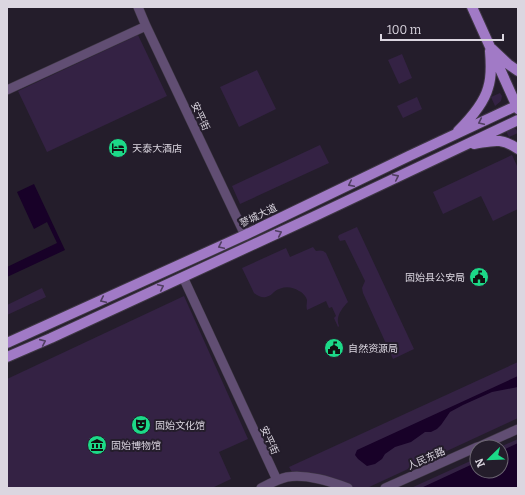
<svg xmlns="http://www.w3.org/2000/svg" width="525" height="495" viewBox="0 0 525 495" font-family="Bitter,'Noto Sans SC',serif">
	<rect width="100%" height="100%" fill="#241d2b"/>
	<path fill="#342244" d="M138,35l29,61 -120,56 -29,-61z
		M402,54l10,24 -13,6 -11,-24z
		M257,70l19,39 -37,18 -19,-40z
		M500,93l2,3 -1,5 -6,5 -4,-9z
		M417,97l5,12 -19,9 -6,-12z
		M512,127l4,2 2,4 -9,4 -4,-8z
		M320,145l9,18 -89,41 -8,-18z
		M512,155l6,13v41l-25,12 -12,-25 -38,18 -10,-22z
		M357,227l57,122 -21,10 -30,-66 -1,-5 3,-7 -20,-41 -5,1 -2,-4 1,-2z
		M313,247l3,4c4,-1 7,-1 10,2l22,49c-6,6 -13,15 -9,24l-1,1 -4,-9 2,-2 -4,-9 -3,1 -3,-7 -19,9c-1,-4 0,-6 0,-10 -1,-4 -5,-8 -8,-9 -8,-5 -17,-5 -25,1 -2,2 -4,4 -8,5 -4,1 -8,-1 -12,-4l-12,-25 44,-20 4,9z
		M42,288l4,9 -39,18v-10z
		M184,296l64,143 -29,13 12,27 -19,9h-205v-109z
		M518,362v56l-151,70h-19l-53,-11 -6,-10z
		M518,439v49h-107l66,-30v13h24l-1,-24z"/>
	<path fill="#180128" d="M34,184l31,66 -58,27v-10l50,-24 -10,-21 -13,7 -17,-37z
		M518,376v11l-26,5 -29,13 -13,7 -9,13 -4,4 -6,3h-6l-14,10 -16,5 -10,7 -3,5 -7,5 -8,2 -9,-7 -3,-4 2,-5z
		M518,443v45h-97l56,-26v9h24v-20z"/>
	<g fill="none" stroke-linecap="round" stroke-linejoin="round">
		<g stroke="#3e3744" stroke-width="10">
			<path id="minor" d="M138,7l8,19 99,209
				M7,90l139,-64
				M183,277l94,203
				M478,447l40,-18
				M261,488c8,-4 17,-9 26,-11 20,-3 42,4 61,11
				M385,488l92,-41"/>
		</g>
		<g stroke="#3e3744" stroke-width="12">
			<path id="primary" d="M472,7l46,102
				M492,49l16,15 10,7
				M458,131c11,-11 26,-28 30,-43 4,-12 3,-25 2,-37
				M474,144c19,-3 27,-7 44,5
				M7,343l238,-108 164,-79 109,-51
				M7,357l44,-19 264,-122 203,-96"/>
		</g>
		<use href="#minor" stroke="#614e73" stroke-width="9"/>
		<use href="#primary" stroke="#a17ac6" stroke-width="10"/>
	</g>
	<defs><path id="oneway-chevron" d="M-2-3.5L2.5 0L-2 3.5" fill="none" stroke-width="1.6" stroke-linecap="round" stroke-linejoin="round"/></defs>
	<g stroke="#503e61">
		<use href="#oneway-chevron" transform="translate(481 122) rotate(155)"/>
		<use href="#oneway-chevron" transform="translate(396 177) rotate(-26)"/>
		<use href="#oneway-chevron" transform="translate(351 184) rotate(154)"/>
		<use href="#oneway-chevron" transform="translate(279 233) rotate(-25)"/>
		<use href="#oneway-chevron" transform="translate(221 246) rotate(155)"/>
		<use href="#oneway-chevron" transform="translate(161 287) rotate(-25)"/>
		<use href="#oneway-chevron" transform="translate(103 300) rotate(155)"/>
		<use href="#oneway-chevron" transform="translate(43 342) rotate(-24)"/>
	</g>
	<defs>
		<g id="hotel-disc" transform="scale(1)"><circle r="9.5" fill="#1cd988" stroke="#241d2b"/><path d="M-6-4.5h1.5V1H6V5H4.5V3h-9V5H-6ZM-4 0a1.8 1.8 0 1 1 3.6 0ZM.5 0V-2.5h3Q6-2.5 6 0Z" fill="#111"/></g>
		<g id="civic-disc" transform="scale(1)"><circle r="9.5" fill="#1cd988" stroke="#241d2b"/><path d="M-.6-6.5H3V-4.5H.6V-3L4-1V1h2V6H-6V1h2V-1L-.6-3ZM-1.2 2.5V6h2.4V2.5Z" fill="#111"/></g>
		<g id="theatre-disc" transform="scale(1)"><circle r="9.5" fill="#1cd988" stroke="#241d2b"/><path d="M-5-5.5Q0-4 5-5.5V0Q5 5 0 6Q-5 5-5 0ZM-3.3-2.5H-1v1.5H-3.3ZM1-2.5H3.3v1.5H1ZM-2.8 1Q0 5.5 2.8 1Z" fill="#111"/></g>
		<g id="museum-disc" transform="scale(1)"><circle r="9.5" fill="#1cd988" stroke="#241d2b"/><path d="M0-6L6-3V-2H-6V-3ZM-5-1h2V3h-2ZM-1-1h2V3h-2ZM3-1h2V3H3ZM-6 4H6V6H-6Z" fill="#111"/></g>
	</defs>
	<g fill-rule="evenodd">
		<use href="#hotel-disc" x="118" y="148"/>
		<use href="#civic-disc" x="479" y="277"/>
		<use href="#civic-disc" x="334" y="348"/>
		<use href="#theatre-disc" x="141" y="425"/>
		<use href="#museum-disc" x="97" y="445"/>
	</g>
	<g text-anchor="middle" stroke-width="4" stroke-linejoin="round" paint-order="stroke">
		<g font-size="10" fill="#dbd6e0" stroke="#241d2b">
			<text transform="translate(201 116) rotate(65)" y="4">安平街</text>
			<text transform="translate(258 215) rotate(-26)" y="4">蓼城大道</text>
			<text transform="translate(270 440) rotate(65)" y="4">安平街</text>
			<text transform="translate(426 458) rotate(-24)" y="4">人民东路</text>
		</g>
		<g font-size="10" fill="#dbd6e0" stroke="#241d2b" text-anchor="start">
			<text x="132" y="152">天泰大酒店</text>
			<text x="465" y="281" text-anchor="end">固始县公安局</text>
			<text x="348" y="352">自然资源局</text>
			<text x="155" y="429">固始文化馆</text>
			<text x="111" y="449">固始博物馆</text>
		</g>
	</g>
	<rect width="525" height="495" fill="none" stroke="#dbd6e0" stroke-width="16"/>
	<g transform="translate(489 459) rotate(247)"><circle r="19" fill="#241d2b" stroke="#6d6773"/>
	<path d="M0-3L7 15L0 10L-7 15Z" fill="#1cd988"/>
	<text y="-6" font-size="11" font-weight="bold" text-anchor="middle" fill="#dbd6e0">N</text>
	</g>
	<path d="M381 34v6h122v-6" fill="none" stroke="#dbd6e0" stroke-width="2"/>
	<text x="387" y="34" font-size="12" fill="#dbd6e0" stroke="#241d2b" stroke-width="3" paint-order="stroke">100 m</text>
</svg>
